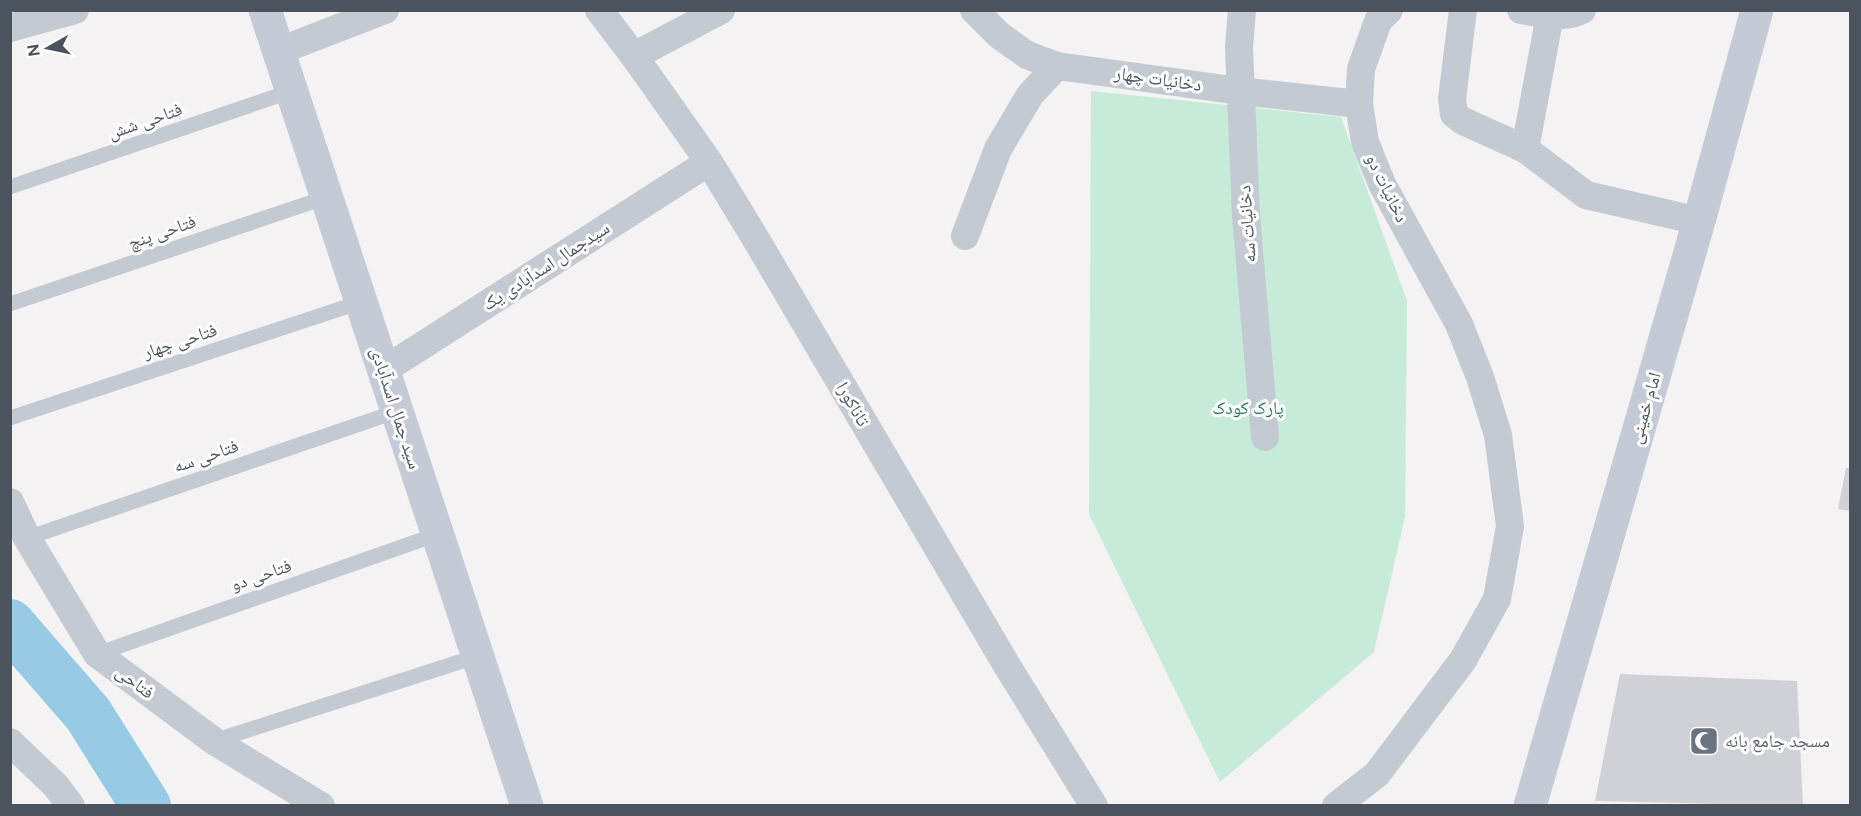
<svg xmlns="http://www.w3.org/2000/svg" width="1861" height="816" viewBox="0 0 1861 816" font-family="Figtree,'Noto Naskh Arabic',sans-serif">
	<rect width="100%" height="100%" fill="#f4f2f2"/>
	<path fill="#c6ecd9" d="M1091,91l250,26 66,184 -2,216 -31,135 -154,130 -131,-268z"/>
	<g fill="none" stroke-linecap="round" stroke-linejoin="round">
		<path stroke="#97cbe5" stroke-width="50" d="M10,624l78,90 58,92"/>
	</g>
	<path fill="#cfd1d6" d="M1846,468h4v43l-12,-2z
		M1620,674l177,7 6,125 -208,-5z"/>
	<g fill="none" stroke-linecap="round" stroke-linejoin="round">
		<path stroke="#c4cad2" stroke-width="15" d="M10,187l282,-96
			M10,304l317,-107
			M10,418l351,-116
			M27,538l371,-127
			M97,654l341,-120
			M214,741l264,-85"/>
		<path stroke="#c4cad2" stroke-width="28" d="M599,10l35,46 75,106 48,79 249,423 88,142
			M974,10l25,25 28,20 30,11 183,25 119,13
			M1242,10l-3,37 7,169 19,221
			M1463,10l-11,89 2,15 9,7 62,28 61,46 113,26
			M1521,10c19,3 44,10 61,0
			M10,28l65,-18
			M279,51l106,-41
			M634,56l87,-46
			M1525,149l25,-134
			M965,236l33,-87 32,-54 27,-29
			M384,370l325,-208
			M10,502l17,36 70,116 117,87 107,65
			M10,742l46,44 15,20
			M1336,806l41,-32 86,-114 34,-61 13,-73 -12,-91 -18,-58 -21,-53 -77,-140 -17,-42 -6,-38 2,-35 17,-48 11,-11"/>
		<path stroke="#c5cbd6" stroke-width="33" d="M265,10l262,796
			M1530,806l169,-585 58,-211"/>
	</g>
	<defs>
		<g id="mosque-square" transform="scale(1.5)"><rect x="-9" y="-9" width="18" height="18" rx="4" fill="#6b7280" stroke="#fff"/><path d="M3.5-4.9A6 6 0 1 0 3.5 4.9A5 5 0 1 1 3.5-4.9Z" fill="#fff"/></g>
	</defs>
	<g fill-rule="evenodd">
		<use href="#mosque-square" x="1704" y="741"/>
	</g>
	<g text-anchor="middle" stroke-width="6" stroke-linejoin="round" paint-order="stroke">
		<g font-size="18" fill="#4b535e" stroke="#fff">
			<text transform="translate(1158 79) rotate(8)" y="6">دخانیات چهار</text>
			<text transform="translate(145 121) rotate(-19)" y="6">فتاحی شش</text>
			<text transform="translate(1387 188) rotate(64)" y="6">دخانیات دو</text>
			<text transform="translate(1247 224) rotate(-94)" y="6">دخانیات سه</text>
			<text transform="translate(162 232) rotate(-19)" y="6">فتاحی پنچ</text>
			<text transform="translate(546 266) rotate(-33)" y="6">سیدجمال اسدآبادی یک</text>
			<text transform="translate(180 341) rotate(-18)" y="6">فتاحی چهار</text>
			<text transform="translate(853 404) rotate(60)" y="6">تاناکورا</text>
			<text transform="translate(396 408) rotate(72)" y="6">سید جمال اسدآبادی</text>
			<text transform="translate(1645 408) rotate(-74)" y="6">امام خمینی</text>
			<text transform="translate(206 456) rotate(-19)" y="6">فتاحی سه</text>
			<text transform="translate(261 575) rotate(-19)" y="6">فتاحی دو</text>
			<text transform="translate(135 682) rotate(37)" y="6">فتاحی</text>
		</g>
		<g font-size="18" fill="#217a59" stroke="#fff">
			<text x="1248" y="414">پارک کودک</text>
		</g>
		<g font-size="18" fill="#5b616d" stroke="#fff" text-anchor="start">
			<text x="1725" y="747">مسجد جامع بانه</text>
		</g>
	</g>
	<rect width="1861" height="816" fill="none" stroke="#4b535e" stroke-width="24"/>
	<g transform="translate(48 48) rotate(261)" stroke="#ffffff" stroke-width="4.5" paint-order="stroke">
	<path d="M0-4.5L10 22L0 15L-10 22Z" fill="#4b535e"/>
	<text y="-9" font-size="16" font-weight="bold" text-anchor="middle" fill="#4b535e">N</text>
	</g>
</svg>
